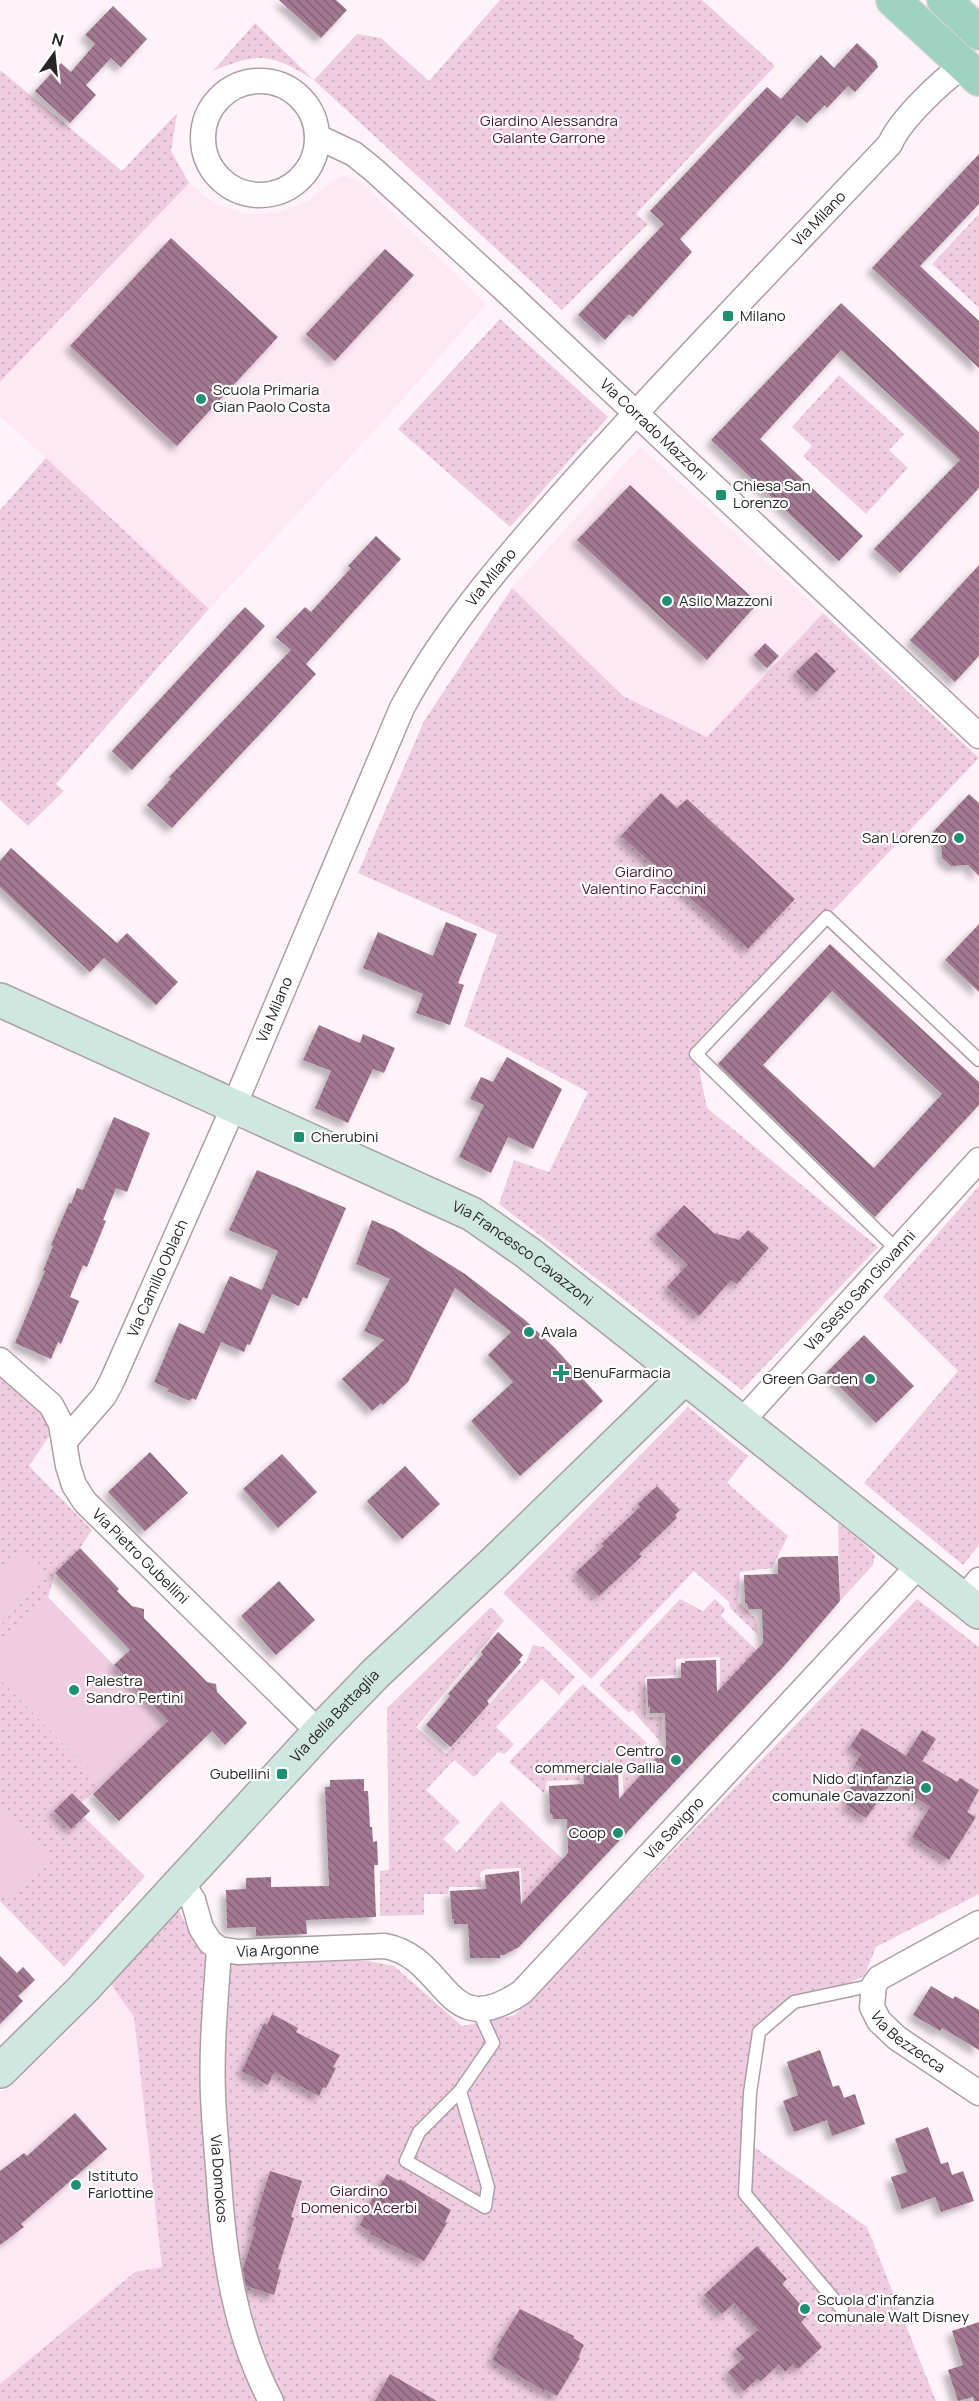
<svg xmlns="http://www.w3.org/2000/svg" width="979" height="2401" viewBox="0 0 979 2401" font-family="Manrope,sans-serif">
	<defs>
		<pattern id="grass-dots" width="8" height="8" patternUnits="userSpaceOnUse" patternTransform="scale(1.5)"><rect width="8" height="8" fill="#f0cce0"/><path d="M2 2h.1M6 6h.1" fill="none" stroke="#ceafc0" stroke-width="1.8" stroke-linecap="round"/></pattern>
		<pattern id="building-back-hatch" width="6" height="6" patternUnits="userSpaceOnUse" patternTransform="scale(1.5)"><rect width="6" height="6" fill="#a27991"/><path d="M-1 5l2 2M0 0l6 6M5-1l2 2" fill="none" stroke="#846376"/></pattern>
		<filter id="shadow"><feDropShadow dx="-5.5" dy="5.5" stdDeviation="3" flood-color="#0004"/></filter>
	</defs>
	<rect width="100%" height="100%" fill="#fef3f9"/>
	<path fill="#fee8f4" d="M344,175l19,9 123,120 -100,114 -177,191 -209,-193v-34l189,-199 25,20 31,11 31,-1 31,-11 23,-20z
		M640,447l183,166 -116,124 -84,-41 -111,-108z
		M110,1983l24,33 29,260 -163,125v-307l68,-62z"/>
	<path fill="url(#grass-dots)" d="M500,0h202l73,66 -139,148 12,10 -86,86 -247,-229c-41,-27 -57,-30 -102,-10l42,-48 59,57 43,-46 24,4 48,43z
		M0,70l122,101 55,-58 -6,38 18,32 -189,199z
		M979,214v94l-47,-44z
		M500,319l108,98 -98,110 -112,-98z
		M839,375l65,59 -15,16 19,18 -42,46 -63,-58 9,-10 -20,-19z
		M46,458l163,151 -153,175 8,7 -36,35 -28,-26v-290z
		M512,588l111,108 84,41 116,-124 156,145 -283,296 11,54 171,139 -136,143 -243,-186 15,-44 35,12 39,-80 -124,-66 33,-91 -139,-62 66,-152z
		M979,1186v359l-16,20 -99,-82 94,-112 -75,-74z
		M0,1374l44,40 6,21 -21,31 63,64 -12,18 -25,25 -7,24 -48,47z
		M688,1407l60,49 -21,27 61,53 -16,32 -32,4 -2,30 18,17 2,16 -28,-27 -1,-6 -35,-31 -103,108 -88,-86z
		M838,1523l23,18 14,14 -2,10 -33,36z
		M680,1599l23,12 12,-12 10,10 -4,7 51,49 -53,61 1,-69 -44,2v16l-31,2 1,40h16l-1,25 -29,-32 -3,3 -30,-28z
		M917,1599l62,48v247l-103,53 -12,29 -108,51 -11,83 9,37 113,80 69,174h-936v-17l135,-112 27,-5 -28,-250 -24,-34 66,-77 29,51 163,4 26,5 68,60 53,-11z
		M491,1607l13,14 -88,106 30,27 80,-92 7,-17 11,2 31,30 -16,18 -17,-16 -46,48 18,17 -9,10 -7,-2 -24,25 -20,-17 -28,30 34,32 -17,17 14,13 44,-51 73,69 -51,61 -2,-63 -35,1 -6,4 1,14h-32l-1,7h-24v21l-44,1v-45l9,-1 -2,-162z
		M0,1679l103,105 -21,18 8,9 -6,6 61,59 -81,91 -64,-66z
		M583,1684l91,84 -49,37 -4,-42h-40l-2,17 -32,1 -3,12 -35,-31z"/>
	<path fill="#f0cce0" d="M20,1550l27,26 -47,50v-55z
		M48,1597l119,123 9,2 -11,2 -62,60 -103,-105v-35z
		M0,1810l51,52 -41,39 -10,-10z"/>
	<path fill="url(#building-back-hatch)" fill-rule="evenodd" filter="url(#shadow)" d="M279,0h57l11,10 -26,28z
		M113,6l34,33 -26,28 -10,-9 -25,27 10,10 -26,28 -35,-32 26,-28 10,9 24,-28 -10,-9z
		M857,43l19,18 2,6 -23,25 -7,-6 -21,22 -2,-3 -18,18 -10,-8 -117,124 12,13 -59,65 -4,-3 -24,26 -27,-25 86,-91 -14,-13 117,-124 14,12 40,-44 13,13z
		M979,154v50l-59,62 59,55v47l-107,-100z
		M171,238l107,99 -101,109 -107,-100z
		M385,249l29,26 -79,86 -29,-27z
		M841,303l138,129v56l-79,85 -26,-24 86,-89 -119,-110 -81,89 103,97 -24,25 -128,-121z
		M630,485l128,118 -51,57 -130,-120z
		M376,536l25,23 -95,105 10,10 -144,154 -25,-23 24,-26 -2,-2 122,-127 -15,-13 29,-30 6,5 40,-44 -3,-2z
		M979,565v91l-24,26 -45,-42z
		M245,607l20,19 -133,144 -20,-19z
		M765,643l14,13 -12,12 -13,-13z
		M816,652l20,19 -20,21 -20,-20z
		M661,793l16,15 10,-9 108,100 -47,50 -127,-113z
		M969,794l10,9v73l-11,-11 -17,1 -9,-8 -1,-18 -8,-8z
		M11,848l106,95 10,-10 51,49 -22,23 -52,-47 -14,14 -90,-85v-26z
		M446,922l31,12 -19,49 6,2 -14,40 -34,-12 7,-19 -60,-26 15,-36 55,24z
		M979,924v68l-34,-32z
		M830,944l149,138v23l-104,112 -157,-153zM832,991l110,103 -68,74 -111,-103z
		M319,1025l41,18 3,-9 32,14 -11,25 -11,-4 -25,54 -33,-15 16,-37 -28,-11z
		M507,1057l55,32 -29,60 -25,-12 -17,36 -32,-16 25,-52 -14,-6 11,-22 12,5z
		M114,1117l36,16 -23,59 -11,-4 -13,32 3,1 -19,46 -4,-2 -13,32 9,4 -18,43 -3,-2 -7,17 -36,-16 30,-72h-2l10,-25 -2,-1 18,-42 2,1 6,-16 6,2z
		M257,1170l89,38 -39,91 -4,-2 -4,9 -27,-12 -22,51 -3,-1 -3,8 -23,-10 -25,58 -4,-2 -2,3 -23,-10 2,-2 -15,-7 25,-59 25,11 26,-58 32,14 16,-39 -49,-21z
		M684,1205l30,28 25,7 9,-10 21,18 -32,36 -6,-4 -32,36 -32,-29 21,-23 -32,-29z
		M372,1220l23,10 70,44 60,46 30,28 48,53 -83,75 -49,-55 42,-39 -25,-27 23,-23 -56,-44 -47,94 -25,23 -2,-2 -9,8 -30,-32 42,-39 -20,-9 26,-52 -34,-15z
		M864,1335l50,51 -38,37 -50,-50z
		M150,1452l38,41 -43,38 -37,-39z
		M282,1454l35,38 -39,36 -35,-39z
		M405,1466l35,38 -38,35 -35,-38z
		M657,1486l23,24 -5,5 2,3 -38,36 3,2 -43,40 -23,-24 28,-26 -3,-2 39,-37 -2,-3z
		M80,1548l39,41 -2,2 15,15 12,3v9l63,64 9,2 1,8 30,31 -22,22 -13,-14 -93,90 -26,-27 75,-73 -54,-56 16,-15 -75,-77z
		M838,1556l2,45 -56,65 -265,281 -15,8h-4v3h-30l-2,-34h-14v-5h-2l-2,-28 36,-2 -1,-14 34,-4 2,33 47,-51 -1,-34h-14l-1,-5h-2l-1,-28 35,-2 -1,-14 35,-4 1,33 47,-52 -1,-34h-15v-6h-2l-1,-28 34,-1v-15h4v-2l31,-1 1,32 46,-49 -1,-34h-14l-1,-6 -2,1 -1,-29 34,-1v-15l4,-2z
		M279,1581l36,39 -39,35 -35,-39z
		M498,1632l25,23 -4,5 2,2 -34,39 2,3 -38,43 -25,-22 24,-29 -2,-2 35,-40 -2,-2z
		M862,1728l44,28 16,-26 14,9 -14,22 35,21 3,-4 19,12 -12,22 9,5 -27,43 -37,-23 18,-30 -38,-25 -26,36 -20,-13 7,-12 -4,-2 14,-22 -8,-5 6,-10 -11,-7z
		M364,1779v12h4l2,36h2l1,15 4,-1 1,24h-4l2,52 -70,3 1,14 -51,2v-9l-29,1 -1,-38 20,-1v-11l25,-1v10l58,-1 -4,-99h5v-7z
		M72,1793l18,18 -19,18 -17,-18z
		M0,1956l17,17 6,-6 12,13 -17,16 5,5 -23,23z
		M931,1986l22,13 2,-3 24,14v40l-37,-22 -2,3 -27,-16z
		M272,2014l26,14 -2,4 44,23 -7,12 3,1 -10,20 -3,-1 -4,9 -45,-24 -6,13 -26,-14 22,-48 3,2z
		M820,2050l13,37 6,-2 5,13 11,-4 10,30 -33,12 -5,-16 -33,12 -11,-31 15,-6 -11,-33z
		M75,2113l32,36 -86,75 3,3 -24,18v-74l24,-18 3,3z
		M928,2127l13,37 7,-2 4,13 11,-4 11,30 -33,11 -6,-15 -33,12 -11,-32 16,-5 -12,-33z
		M270,2171l32,10 -11,36 3,1 -16,51 3,1 -7,25 -28,-9 -3,-17 13,-42 -3,-1z
		M387,2174l12,7 1,-2 51,31 -6,12 2,1 -23,38 -54,-27 1,-2 -11,-7 5,-11 -1,-1z
		M757,2246l30,33 -5,5 27,30 -8,8 21,25 -24,22 -5,-5 -8,8 -6,-8 -18,17 -3,-3 -14,13 -16,-19 16,-14 -8,-9 22,-19 -24,-27 -12,11 -18,-19z
		M520,2309l54,27 -1,2 11,7 -6,12 2,1 -23,38 -13,-7 -1,1 -51,-30 7,-11 -3,-1z
		M979,2322v79h-5l-1,-4 -15,4 -10,-31 15,-5 -11,-34z
		M390,2374l47,27h-62z"/>
	<g fill="none" stroke-linecap="round" stroke-linejoin="round">
		<g stroke="#ac9fa6" stroke-width="15">
			<path id="lane" d="M897,1250l-201,-196 131,-137 152,143
				M460,2091l28,96 -3,20 -79,-46 13,-29 41,-41 33,-48 -15,-33
				M842,2309l-97,-115 5,-101 9,-61 35,-30 80,-17"/>
		</g>
		<g stroke="#ac9fa6" stroke-width="27">
			<g id="street">
				<circle cx="260" cy="138" r="57"/>
				<path id="s1" d="M318,137l36,17 21,17 133,122 471,443"/>
				<path id="s2" d="M0,1360l51,45 10,19 7,42 6,19 11,17 234,230"/>
				<path id="s3" d="M742,1421l237,-261"/>
				<path id="s4" d="M65,1441l39,-45 8,-15 122,-275 168,-398c47,-88 115,-163 181,-237 100,-111 204,-218 307,-327 10,-24 51,-63 73,-78"/>
				<path d="M963,1600l16,-20"/>
				<path id="s5" d="M181,1882l12,18 8,28 9,14 9,7 19,3 147,-6c64,12 59,99 137,46l398,-428"/>
				<path id="s6" d="M979,1923l-100,55 -5,7 -2,22 7,14 18,17 82,55"/>
				<path id="s7" d="M219,1949c-3,48 -8,97 -6,146 1,28 4,57 6,86 5,76 16,152 52,220"/>
			</g>
		</g>
		<g stroke="#ac9fa6" stroke-width="36">
			<g id="secondary">
				<path id="s8" d="M0,1000l472,214 56,39 113,89 338,270"/>
				<path id="s9" d="M0,2071l82,-81 237,-258 57,-59 120,-112 189,-184"/>
			</g>
		</g>
		<g stroke="#d4d3d4" stroke-width="36">
			<path id="primary" d="M893,0l86,79
				M944,0l35,33"/>
		</g>
		<use href="#lane" stroke="#fff" stroke-width="12"/>
		<use href="#street" stroke="#fff" stroke-width="24"/>
		<use href="#secondary" stroke="#cee8e0" stroke-width="33"/>
		<use href="#primary" stroke="#9dd2c1" stroke-width="33"/>
	</g>
	<g fill="#1e9173" stroke="#fff" stroke-width="2">
		<rect x="722" y="310" width="12" height="12" rx="3"/>
		<circle cx="201" cy="399" r="6"/>
		<rect x="715" y="489" width="12" height="12" rx="3"/>
		<circle cx="667" cy="601" r="6"/>
		<circle cx="959" cy="838" r="6"/>
		<rect x="293" y="1131" width="12" height="12" rx="3"/>
		<circle cx="529" cy="1332" r="6"/>
		<path d="M558 1364h6v6h6v6h-6v6h-6v-6h-6v-6h6z"/>
		<circle cx="870" cy="1379" r="6"/>
		<circle cx="74" cy="1690" r="6"/>
		<circle cx="676" cy="1760" r="6"/>
		<rect x="276" y="1768" width="12" height="12" rx="3"/>
		<circle cx="926" cy="1788" r="6"/>
		<circle cx="618" cy="1833" r="6"/>
		<circle cx="76" cy="2185" r="6"/>
		<circle cx="805" cy="2309" r="6"/>
	</g>
	<g text-anchor="middle" stroke-width="4.5" stroke-linejoin="round" paint-order="stroke">
		<g font-size="15" fill="#491538" stroke="#fff">
			<text x="549" y="126">Giardino Alessandra<tspan x="549" dy="17">Galante Garrone</tspan></text>
			<text x="644" y="877">Giardino<tspan x="644" dy="17">Valentino Facchini</tspan></text>
			<text x="359" y="2196">Giardino<tspan x="359" dy="17">Domenico Acerbi</tspan></text>
		</g>
		<g font-size="15" fill="#292427" stroke="#fff">
			<text dy="5" stroke="none"><textPath href="#s4" startOffset="1454">Via Milano</textPath></text>
			<text dy="5" stroke="none"><textPath href="#s1" startOffset="447">Via Corrado Mazzoni</textPath></text>
			<text dy="5" stroke="none"><textPath href="#s4" startOffset="968">Via Milano</textPath></text>
			<text dy="5" stroke="none"><textPath href="#s4" startOffset="482">Via Milano</textPath></text>
			<text dy="5" stroke="none"><textPath href="#s8" startOffset="582">Via Francesco Cavazzoni</textPath></text>
			<text dy="5" stroke="none"><textPath href="#s4" startOffset="189">Via Camillo Oblach</textPath></text>
			<text dy="5" stroke="none"><textPath href="#s3" startOffset="176">Via Sesto San Giovanni</textPath></text>
			<text dy="5" stroke="none"><textPath href="#s2" startOffset="250">Via Pietro Gubellini</textPath></text>
			<text dy="5" stroke="none"><textPath href="#s9" startOffset="488">Via della Battaglia</textPath></text>
			<text dy="5" stroke="none"><textPath href="#s5" startOffset="632">Via Savigno</textPath></text>
			<text dy="5" stroke="none"><textPath href="#s5" startOffset="138">Via Argonne</textPath></text>
			<text dy="5" stroke="none"><textPath href="#s6" startOffset="196">Via Bezzecca</textPath></text>
			<text dy="5" stroke="none"><textPath href="#s7" startOffset="230">Via Domokos</textPath></text>
		</g>
		<g font-size="15" fill="#292427" stroke="#fff" text-anchor="start">
			<text x="740" y="321">Milano</text>
			<text x="213" y="395">Scuola Primaria<tspan x="213" dy="17">Gian Paolo Costa</tspan></text>
			<text x="733" y="491">Chiesa San<tspan x="733" dy="17">Lorenzo</tspan></text>
			<text x="679" y="606">Asilo Mazzoni</text>
			<text x="947" y="843" text-anchor="end">San Lorenzo</text>
			<text x="311" y="1142">Cherubini</text>
			<text x="541" y="1337">Avala</text>
			<text x="573" y="1378">BenuFarmacia</text>
			<text x="858" y="1384" text-anchor="end">Green Garden</text>
			<text x="86" y="1686">Palestra<tspan x="86" dy="17">Sandro Pertini</tspan></text>
			<text x="664" y="1756" text-anchor="end">Centro<tspan x="664" dy="17">commerciale Gallia</tspan></text>
			<text x="270" y="1779" text-anchor="end">Gubellini</text>
			<text x="914" y="1784" text-anchor="end">Nido d'infanzia<tspan x="914" dy="17">comunale Cavazzoni</tspan></text>
			<text x="606" y="1838" text-anchor="end">Coop</text>
			<text x="88" y="2181">Istituto<tspan x="88" dy="17">Farlottine</tspan></text>
			<text x="817" y="2305">Scuola d'infanzia<tspan x="817" dy="17">comunale Walt Disney</tspan></text>
		</g>
	</g>
	<g transform="translate(54 54) rotate(15)" stroke="#ffffff" stroke-width="4.5" paint-order="stroke">
	<path d="M0-4.5L10 22L0 15L-10 22Z" fill="#292427"/>
	<text y="-9" font-size="16" font-weight="bold" text-anchor="middle" fill="#292427">N</text>
	</g>
</svg>
